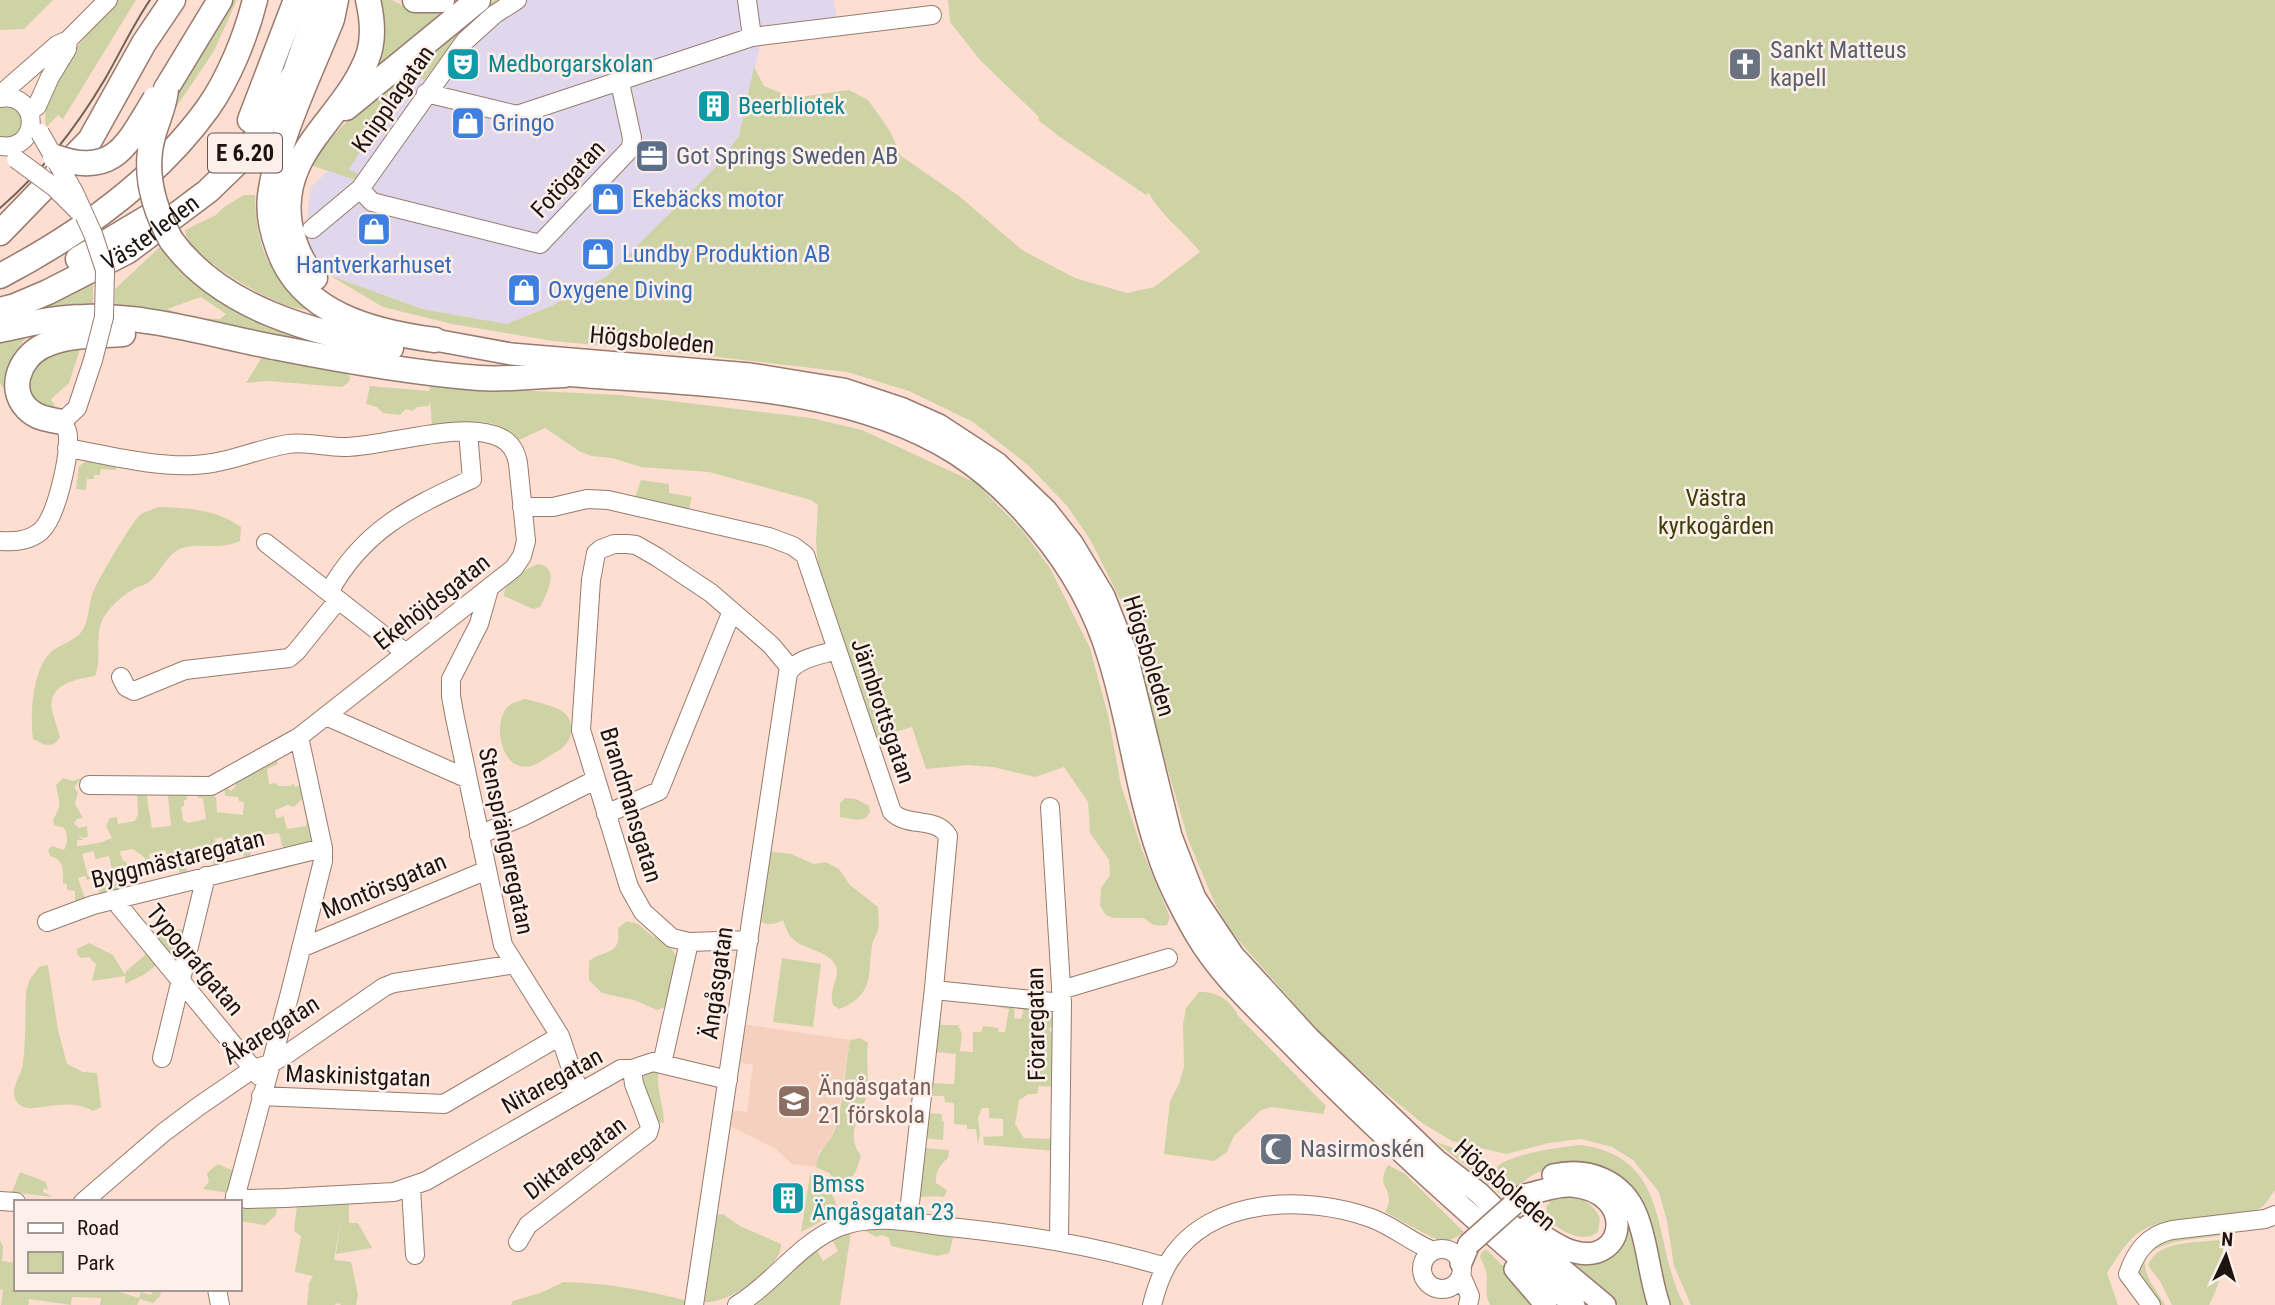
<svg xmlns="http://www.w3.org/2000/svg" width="2275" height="1305" viewBox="0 0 2275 1305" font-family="'Roboto Condensed',sans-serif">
	<rect width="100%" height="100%" fill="#fdded0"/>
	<path fill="#e1d7ec" d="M503,0h331l3,20 -73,10 -25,106 -25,33 -107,107 -56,30 -44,18 -85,-15 -93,-34 -18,-27 -3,-39 3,-22 24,-23 66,-77z"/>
	<path fill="#f6d0be" d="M742,1024l108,16 -14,85 -8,18 -9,8 -3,16 -24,-3 -16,-15 -48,-24 1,-15 18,2 6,-47 -16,-3z"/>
	<path fill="#ced3a6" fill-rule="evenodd" d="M0,0h53l-29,29 -24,1z
		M117,0h19l-73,119 -5,-4 -12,13c-7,-41 44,-99 71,-128z
		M231,0h6l-23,51 -43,64 4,-16z
		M378,0h14l17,9 45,-3 -89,78z
		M494,0h5l-36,30 -39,50 -6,-4 -17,13 -52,80 10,6 -2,3 -4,1 -40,-13 -2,-3 17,-24 20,-18z
		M948,0h1327v1190c-4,5 -8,13 -13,17 -30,18 -88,3 -121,24 -15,9 -25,29 -34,42l11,32h-427l-17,-39 -7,-45 -8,-29 -26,-32 -21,-13 -31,-8 -32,4 -43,11 -54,-13 -30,-18 -39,-32 -64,-59 -86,-98 -17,-28 -27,-64 -24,-82 -38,-147 -36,-72 -23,-34 -40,-42 -55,-43 -64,-31 -62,-19 -138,-16 -156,-15 -101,-17 -69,-17 -54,-32 93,34 85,15 44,-18 56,-30 107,-107 25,-33 15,-69 10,19 29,12 56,-8 19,10 22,31 11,25 58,40 63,54 53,28 52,15 27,-6 46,-35c-15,-20 -41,-38 -51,-59l-3,2 -86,-58 -22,-17 1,-3 -59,-57 -30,-38z
		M3,106l14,4c9,11 5,19 -4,28h-13v-31z
		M244,195h11c1,53 14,82 55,115 -7,-1 -15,-1 -22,-4 -23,-7 -102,-51 -103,-76l31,-15 8,-8z
		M162,245c5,8 10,16 16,22 42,47 120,64 178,85l-241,-42v-21zM201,297l25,17 -6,5 -26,-1 -27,-9z
		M93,275v34l-79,11z
		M28,335c-14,18 -25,33 -20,57l-8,-8v-46z
		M81,346l-12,37 -18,16 5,9 -21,-2 -10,-33 10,-13z
		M262,357l82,14 6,6 -1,5 -7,5 -74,-6 -22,2z
		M432,382l36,6 153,7 190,23 51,12 114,53 46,47 28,38 40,80 18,67 13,70 21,65 28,67 -3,8c-11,2 -15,0 -23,-7h-30l-8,-3 -6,-9 1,-18 9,-13 -1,-15 -19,-27 -2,-31 -24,-35 -29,10 -42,-10 -25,-2 -42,4 -14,-42 -38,11 -56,-169 -2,-28 2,-36 -7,-5 -102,-28 -68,-5 -29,-9 -21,-2 -12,-5 -34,-23 -28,13c-22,-29 -54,-17 -85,-15l-2,-26 -1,6 -12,1 -4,4 -7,-2 -6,6 -17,-2 -6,-6 -11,-3 4,-18 59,5z
		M91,460l25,5v5l-15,-1 -1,6h-6v4h-7l-1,11 -10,-1 3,-23 7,-5z
		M641,480l28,4v9l23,4 -3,12 -55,-9z
		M158,507c30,1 58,2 83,20l-1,14c-22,10 -39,1 -58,7 -16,6 -21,25 -33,34 -5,4 -11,4 -15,7 -13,7 -28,21 -33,34 -6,18 1,35 -6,53 -18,3 -48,8 -43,34 2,9 6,18 8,28 -9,11 -15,7 -27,1 -3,-24 -1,-69 18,-87 9,-8 23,-10 31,-21 7,-11 6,-24 10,-36 4,-12 38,-70 47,-79 4,-4 13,-6 19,-9z
		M538,564c23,4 9,29 2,43l-7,2 -29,-13c0,-16 20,-26 34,-32z
		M525,699c10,2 34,8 41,15 10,13 5,30 -8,37 -8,4 -16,11 -24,14 -33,13 -44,-46 -24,-60 4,-3 10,-4 15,-6z
		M276,755l2,9 -11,5 2,15 7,-1 2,3h12l4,-3 1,4 7,-2 5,9 -13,13 -6,-2 -13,5 1,8 6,-1 1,-3 4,15 19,-3 1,-5 -4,-14 5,-1 9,37 -33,9 -5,-19 -24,3 1,7 -7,3 3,15 -23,4 -1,-3 17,-2 -4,-19 -17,1 -2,-5 -7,2 5,30 -7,-2c2,-9 -5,-13 -8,-19l-21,7 4,22 -10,3 -2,-5 4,-1 -5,-19 -8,1 -2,-6 -16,4 2,12 -3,1 -4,-10 -11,-8 -12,2 -1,3 4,8 2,-1 1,5 -4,1 5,20 13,-3 1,4 -41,10 -4,-13 13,-4 3,-7 -4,-18 -13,3 -3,-8 -11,3 6,22 4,2 -5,2 -2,-4 -7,2 8,24 -8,1 -3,-3v-9l-8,-1v-6l-4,-1c0,-12 2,-23 -13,-27l-2,-6 4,-4 12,4c4,-7 4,-15 0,-22l-10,-3 -1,-5c10,-18 6,-16 3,-35l7,-7 10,3 8,-3 -7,10 4,4 -3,12 8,14 -6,1 -3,4 5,5 8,-2 1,10 -3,2 -8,-2 7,4h-7v6c13,-1 25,-3 35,-8l-6,-12 4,-8 7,-1 1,7 17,-3 3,-7 -1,-22 9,-1 6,37 19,-2 -3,-30 5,-5 13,2 1,7h-3v6l-3,1 2,13 5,3 18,-4 -3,-21h-5l-1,-7h10l1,4 8,2 1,15 26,3 1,-13 -5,-1 -1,-4 -13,-1 -1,-12 7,7 5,-5 -4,-7z
		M845,798l11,1 13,7 1,6 -4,6 -8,2 -18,-3v-14z
		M768,851l23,3 23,10 12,-2 13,7 11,16 28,22c0,7 2,16 0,22 -1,6 -5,10 -6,16 -4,30 2,51 -33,64l-6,-4c-5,-15 7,-27 3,-38 -6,-18 -34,-16 -46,-31 -3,-4 -5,-11 -7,-16 -9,5 -16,6 -25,0z
		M627,921l11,3 13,11 16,9 7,8 4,10 -5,34 -8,11 -8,3 -23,-10 -32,-7 -13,-13v-19c17,-13 32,-4 29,-33z
		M169,928l17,2 -9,32 -22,-24 5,-8z
		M89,943l24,12 12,20 1,-4 18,-15 3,-8 13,14 -15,12 -20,10v-8l-33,5 4,-17 -7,-7 -8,1 -4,-4v-5z
		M782,958l39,6 -8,63 -40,-5z
		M48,965l10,65 9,34 16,8 14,1 4,34 -8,4c-21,-11 -38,-5 -59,-3 -10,1 -19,-3 -20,-14 0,-11 8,-21 9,-31 3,-24 2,-48 3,-72l4,-12 9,-12z
		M1199,992c19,-1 32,9 40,25l87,89 -3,8 -52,-7 -10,3 -27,26 -7,16 -13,9 -50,-7 6,-53 9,-17 5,-17 -1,-42 3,-17z
		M999,1003l16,2 -1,13 7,1 4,-14 29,4 1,18 -7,1 8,11 -1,48 -16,-1 -2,8h-8l-10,6 -4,24 9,14 26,1 1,-3h5l-1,15 -71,-6 -1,-8 20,-1v-17l-14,-1v-10h-7l-4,10 2,16 -2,11 -2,-16h-9v-4l-13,-1v-21l-9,-1 -1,-6h-15l-1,17 14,1v7h2l-1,19 -19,-2 3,-55 27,1 2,-30 -20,-2 -3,-3 2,-28h6v4h17l4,9 -2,17 13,1v-20h8l2,-6 15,2 1,4h6l4,-23 -11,-2z
		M860,1038l8,5c-2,17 1,34 -1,50 -4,23 -24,39 -6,63l-5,15 -13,19 -14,-17 -13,-6c2,-19 13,-21 19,-38 9,-28 10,-60 15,-89z
		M651,1068l8,3c-4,15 5,34 5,52l-9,-2 -16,-39z
		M1436,1142l41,14 16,25 13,13 -3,2z
		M1580,1145c93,12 71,97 104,160h-19l-20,-83 -99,-53 -12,5 -24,17 -14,-15 1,-9c11,-13 65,-20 83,-22z
		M925,1148l24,2 -1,8c-8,6 -13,15 -12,25l11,7 -3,7c-11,-2 -19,1 -29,0z
		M218,1164l16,7 -6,22 -25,-4 6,-7 -2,-9z
		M1388,1165l17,9 59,58c-6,4 -12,9 -21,9 -9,-1 -46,-23 -58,-29 2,-4 4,-8 4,-12 -1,-17 -12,-14 -1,-35z
		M20,1172l26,10 2,8 -4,-2 -1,4 10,5 -41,-5z
		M810,1175c20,5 24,25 32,43l-18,2 -23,12z
		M1563,1195c17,3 29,6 37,23l-2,14c-17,13 -36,-2 -52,-12l1,-16h3l-2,-6z
		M349,1201v22h9l14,25 -36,6 5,-35 -7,41 17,2 7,32 -2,11h-15l-2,-2 -5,2h-27l2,-22 4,-7 -18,-4 6,-36 -7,-5 3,-26z
		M241,1208h33l3,1 -1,6 -11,10 -25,-4z
		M1623,1209l8,15 20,81h-33l-51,-41 6,-2 14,2 30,-10 7,-15z
		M723,1214l17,12 41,18c2,22 -54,61 -76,58l-4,-8 12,-79z
		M882,1228l71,6 1,1 -5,18 -12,3 -46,-10 -2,-8 -7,-3 -6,2 -11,-6z
		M2222,1230l1,4 -4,2c-18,3 -83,4 -73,35 3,11 13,23 19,34h-10l-17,-25 -2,-11 21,-28z
		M851,1232l-11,73h-84l61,-55 6,11 15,-10 -7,-13z
		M2219,1240c12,15 -2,50 -10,65h-37l-12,-24 -12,-15c8,-26 48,-23 71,-26z
		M0,1241l3,5 -1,15 14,2v26h69l4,3 21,-3 29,9 2,-6 10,3 3,-6h8l-2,7 -7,7 -13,-4 -3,6h-37l1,-7 -29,-1 -1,8 -42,-6 -1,6h-27l2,-15 -3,-1z
		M1486,1249l28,28 23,28h-47c-9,-19 4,-25 -10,-47l1,-5z
		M564,1282c42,1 82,8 123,19l-1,4h-175l2,-4 27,-8z"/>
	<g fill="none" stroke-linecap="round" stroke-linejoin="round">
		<g stroke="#977b6e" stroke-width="20">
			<path id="minor" d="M747,0l5,37
				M426,93l91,22 235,-78 180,-22
				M0,95l57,-50 11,-5 40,-40
				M0,98c41,-6 41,54 0,48
				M29,112l8,-6 13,-29 17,-28 1,-9
				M360,189l12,13 168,42 91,-96 1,-10 -12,-55
				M312,229l48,-40 105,-148 30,-27 22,-14
				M67,448c41,7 85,19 127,17 32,-1 63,-16 94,-21 20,-3 39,4 59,3 41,-1 117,-28 154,-9 10,5 15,14 17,25l8,78 -4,15 -8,12 -215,169 24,111v13l-33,132 -56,209
				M522,507h31l34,-8 21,1 161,37 24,9 12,9 87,257c16,16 44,4 56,24l-14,152 -26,233
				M0,541c15,1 29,0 41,-10 16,-15 28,-73 27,-94 0,-6 -3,-11 -6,-15l15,-14 16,-48
				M266,543l140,110
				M489,589l-10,35 -28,55v17l4,22 48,227 57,91 19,56
				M329,592c35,-63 81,-84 143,-113l-4,-47
				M121,677l5,10 8,4 51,-21 104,-12 7,-6 42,-52
				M326,716l140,62
				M89,785l122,1 88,-49
				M1050,807l12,196 -3,237
				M606,814l53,-23 73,-180
				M479,835l43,-18 73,-37
				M117,899l3,8 139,169
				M47,922l46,-17 230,-57
				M749,940l-60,2 -17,-4 -29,-26 -14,-25 -48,-157 10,-150 5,-27 5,-4 13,-5h13l9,1 21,12 54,36 60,52 20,24
				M301,948l186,-78
				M934,990l128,13
				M1061,990l107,-32
				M162,1058l44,-182
				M662,1064l27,-122
				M261,1096l183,8 116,-68
				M411,1188l4,67
				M235,1196l12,3 38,-1 109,-6 32,-11 195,-112h11l21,-7 75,18
				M0,1201l16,1
				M83,1202l80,-69 36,-27 54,-37 17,-5 17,-10 97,-67 10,-4 121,-19
				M518,1242l10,-17 120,-92 2,-7 -16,-42 -2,-15
				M1422 1269a20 20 0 1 1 40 0a20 20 0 1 1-40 0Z
				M1461,1275l9,21 -2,9
				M217,1289l3,16
				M694,1305l94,-632c9,-15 33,-18 49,-23
				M737,1305c36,-21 62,-62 102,-78 35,-14 75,-4 111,0 76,8 142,18 216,40
				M1152,1305c4,-16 9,-31 18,-45 41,-64 137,-65 201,-42 22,8 40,24 62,33
				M2151,1305l-23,-31c8,-23 20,-39 44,-44l93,-11 10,-4"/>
		</g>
		<g stroke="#977b6e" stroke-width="24">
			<path id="major" d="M435,340l76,14 239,20 93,15 60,20 36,16 58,38 49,47 26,33 32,53 22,56 45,184 24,62 38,57 76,83 127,122 43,33 43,43 83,69
				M564,375c128,11 280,8 392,79 31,20 58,46 82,75 32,38 57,82 71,130 20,64 27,132 49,195 9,28 23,55 38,81 24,41 60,73 93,107 90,93 187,179 285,263
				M1553,1175c35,-8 70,5 84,41 11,28 12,60 22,89
				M1524,1195c17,-3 30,-10 48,-9 65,6 54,79 3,66 -17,-4 -32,-17 -47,-26
				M1461,1263l8,-19
				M1515,1269l31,36"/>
		</g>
		<g stroke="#977b6e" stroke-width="27">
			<g id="highway">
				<path d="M336,0l-4,19c-21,53 -55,121 -62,177 -2,17 2,36 8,52 22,66 96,84 157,92"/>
				<path d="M415,0h27"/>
				<path d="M166,89l54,-89"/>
				<path d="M346,108l132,-108"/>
				<path d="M250,120l46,-120"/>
				<path d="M0,233l90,-93 54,-97 29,-43"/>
				<path d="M171,240c51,70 141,91 220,108"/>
				<path d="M78,259l77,-46"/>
				<path d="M0,276c78,-41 156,-96 208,-168 21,-30 38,-72 47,-108"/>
				<path d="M315,278c-14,-16 -21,-33 -25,-53 -13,-75 58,-108 79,-172 5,-17 3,-36 -1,-53"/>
				<path id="s1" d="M0,310l15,-4 33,-14 80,-41 80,-60 30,-29 15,-20 42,-69 25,-73"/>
				<path d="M0,330c28,-6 56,-13 84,-13 67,-2 130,19 195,31 66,13 133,25 200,30 28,2 57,-2 85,-3"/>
				<path d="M62,422c-10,-2 -22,-3 -31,-10 -25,-19 -13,-54 12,-66 24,-12 54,-10 80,-12"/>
			</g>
		</g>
		<use href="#minor" stroke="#fff" stroke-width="18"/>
		<use href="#major" stroke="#fff" stroke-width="21"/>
		<use href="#highway" stroke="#fff" stroke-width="24"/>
		<path stroke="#736159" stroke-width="2" d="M0,208c43,-37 76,-80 105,-129 15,-26 28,-54 45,-79"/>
		<g stroke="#977b6e" stroke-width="20" stroke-linecap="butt">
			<path id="minor-bridge" d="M40,133l34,59 19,42 12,36 -1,47 -11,43
				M16,159l38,28 24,24"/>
		</g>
		<g stroke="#977b6e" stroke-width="24" stroke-linecap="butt">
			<path id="major-bridge" d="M1469,1244l55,-49"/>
		</g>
		<g stroke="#977b6e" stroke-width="27" stroke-linecap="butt">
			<path id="highway-bridge" d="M166,89c-1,17 -9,31 -13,47 -10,36 1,73 18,104
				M55,157c59,21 72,-12 100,-58"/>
		</g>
		<use href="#minor-bridge" stroke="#fff" stroke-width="18"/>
		<use href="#major-bridge" stroke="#fff" stroke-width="21"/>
		<use href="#highway-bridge" stroke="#fff" stroke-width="24"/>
	</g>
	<defs>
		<g id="theatre-square" transform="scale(1.75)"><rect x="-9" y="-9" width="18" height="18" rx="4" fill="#0f9aa8" stroke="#fdf0ea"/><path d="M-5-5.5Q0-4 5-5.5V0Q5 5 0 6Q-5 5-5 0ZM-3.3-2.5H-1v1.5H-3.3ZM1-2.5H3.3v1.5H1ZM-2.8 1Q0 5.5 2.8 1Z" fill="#fff"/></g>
		<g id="church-square" transform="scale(1.75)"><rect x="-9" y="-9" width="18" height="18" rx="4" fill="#6b7280" stroke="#fdf0ea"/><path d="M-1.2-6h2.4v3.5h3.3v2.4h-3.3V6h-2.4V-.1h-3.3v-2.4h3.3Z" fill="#fff"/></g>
		<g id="building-square" transform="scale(1.75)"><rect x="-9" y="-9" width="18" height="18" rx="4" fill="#0f9aa8" stroke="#fdf0ea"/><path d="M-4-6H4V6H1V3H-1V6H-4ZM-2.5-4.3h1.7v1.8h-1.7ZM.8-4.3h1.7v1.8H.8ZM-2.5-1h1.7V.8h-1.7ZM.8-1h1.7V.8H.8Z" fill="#fff"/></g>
		<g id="shop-square" transform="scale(1.75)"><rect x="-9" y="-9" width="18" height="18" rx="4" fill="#3f7fe0" stroke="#fdf0ea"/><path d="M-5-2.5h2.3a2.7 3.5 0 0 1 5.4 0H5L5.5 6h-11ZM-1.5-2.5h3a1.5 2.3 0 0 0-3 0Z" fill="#fff"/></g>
		<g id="office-square" transform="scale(1.75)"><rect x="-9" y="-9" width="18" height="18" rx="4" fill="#5c6f8a" stroke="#fdf0ea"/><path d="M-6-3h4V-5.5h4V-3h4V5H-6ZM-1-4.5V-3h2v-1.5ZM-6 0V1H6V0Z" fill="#fff"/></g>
		<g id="school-square" transform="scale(1.75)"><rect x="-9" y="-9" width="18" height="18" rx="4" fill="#8d6e63" stroke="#fdf0ea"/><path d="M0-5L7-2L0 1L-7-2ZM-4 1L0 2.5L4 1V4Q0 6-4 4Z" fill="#fff"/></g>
		<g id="mosque-square" transform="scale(1.75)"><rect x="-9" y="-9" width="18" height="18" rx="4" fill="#6b7280" stroke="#fdf0ea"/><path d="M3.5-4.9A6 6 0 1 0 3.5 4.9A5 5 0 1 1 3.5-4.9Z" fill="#fff"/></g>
	</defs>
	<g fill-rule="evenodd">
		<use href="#theatre-square" x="463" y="64"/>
		<use href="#church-square" x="1745" y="64"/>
		<use href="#building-square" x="714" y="106"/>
		<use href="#shop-square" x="468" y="123"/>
		<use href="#office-square" x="652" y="156"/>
		<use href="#shop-square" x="608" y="199"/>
		<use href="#shop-square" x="374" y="229"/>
		<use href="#shop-square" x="598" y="254"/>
		<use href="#shop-square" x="524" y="290"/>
		<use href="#school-square" x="794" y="1101"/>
		<use href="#mosque-square" x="1276" y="1149"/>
		<use href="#building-square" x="788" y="1198"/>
	</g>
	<g text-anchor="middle" stroke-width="5" stroke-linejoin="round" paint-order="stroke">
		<rect fill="#fdf0ea" stroke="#615651" stroke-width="2" x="208" y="133.5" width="74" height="39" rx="5"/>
		<g font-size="23" font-weight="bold" fill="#1e140f">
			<text x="245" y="161">E 6.20</text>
		</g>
		<g font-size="24" fill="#5b616d" stroke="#fdf0ea" text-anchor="start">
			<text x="1770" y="58">Sankt Matteus<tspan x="1770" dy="28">kapell</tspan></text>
			<text x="1300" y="1157">Nasirmoskén</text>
		</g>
		<g font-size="24" fill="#0d838f" stroke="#fdf0ea" text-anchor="start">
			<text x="488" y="72">Medborgarskolan</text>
			<text x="738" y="114">Beerbliotek</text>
			<text x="812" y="1192">Bmss<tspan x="812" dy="28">Ängåsgatan 23</tspan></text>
		</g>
		<g font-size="24" fill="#1e140f" stroke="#fdf0ea">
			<text transform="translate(393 99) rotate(-55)" y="8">Knipplagatan</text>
			<text transform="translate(568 179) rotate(-47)" y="8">Fotögatan</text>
			<text dy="8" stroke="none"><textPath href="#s1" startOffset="170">Västerleden</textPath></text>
			<text transform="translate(652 340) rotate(5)" y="8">Högsboleden</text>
			<text transform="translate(432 602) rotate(-38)" y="8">Ekehöjdsgatan</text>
			<text transform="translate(1149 656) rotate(73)" y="8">Högsboleden</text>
			<text transform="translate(883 711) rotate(71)" y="8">Järnbrottsgatan</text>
			<text transform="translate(631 805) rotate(73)" y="8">Brandmansgatan</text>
			<text transform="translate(506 841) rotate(78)" y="8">Stensprängaregatan</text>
			<text transform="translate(178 859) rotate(-14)" y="8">Byggmästaregatan</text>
			<text transform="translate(384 886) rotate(-23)" y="8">Montörsgatan</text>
			<text transform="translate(195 960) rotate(50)" y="8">Typografgatan</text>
			<text transform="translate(717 983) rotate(-82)" y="8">Ängåsgatan</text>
			<text transform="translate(1036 1024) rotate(-91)" y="8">Föraregatan</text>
			<text transform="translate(271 1030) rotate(-32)" y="8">Åkaregatan</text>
			<text transform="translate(358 1076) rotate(2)" y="8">Maskinistgatan</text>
			<text transform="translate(552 1081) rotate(-29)" y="8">Nitaregatan</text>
			<text transform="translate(575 1158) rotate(-37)" y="8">Diktaregatan</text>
			<text transform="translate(1505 1185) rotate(41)" y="8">Högsboleden</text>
		</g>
		<g font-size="24" fill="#366cbe" stroke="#fdf0ea" text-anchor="start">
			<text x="492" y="131">Gringo</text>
			<text x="632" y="207">Ekebäcks motor</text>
			<text x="622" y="262">Lundby Produktion AB</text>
			<text x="374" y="273" text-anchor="middle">Hantverkarhuset</text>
			<text x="548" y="298">Oxygene Diving</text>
		</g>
		<g font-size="24" fill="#4e5e75" stroke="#fdf0ea" text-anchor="start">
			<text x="676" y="164">Got Springs Sweden AB</text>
		</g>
		<g font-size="24" fill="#3b3e09" stroke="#fdf0ea">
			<text x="1716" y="506">Västra<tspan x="1716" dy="28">kyrkogården</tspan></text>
		</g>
		<g font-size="24" fill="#785e54" stroke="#fdf0ea" text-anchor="start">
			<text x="818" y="1095">Ängåsgatan<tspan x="818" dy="28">21 förskola</tspan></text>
		</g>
	</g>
	<rect x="14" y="1200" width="228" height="91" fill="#fdf0ea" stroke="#a49892" stroke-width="2"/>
	<rect x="28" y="1223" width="35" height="10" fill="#ffffff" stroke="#a49892" stroke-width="2"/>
	<text x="77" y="1235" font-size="21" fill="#1e140f">Road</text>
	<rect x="28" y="1252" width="35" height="21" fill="#ced3a6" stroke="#a49892" stroke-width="2"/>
	<text x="77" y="1270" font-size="21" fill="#1e140f">Park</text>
	<g transform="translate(2226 1256) rotate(4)" stroke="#fdf0ea" stroke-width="5" paint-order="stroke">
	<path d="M0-5L12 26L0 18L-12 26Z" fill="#1e140f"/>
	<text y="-10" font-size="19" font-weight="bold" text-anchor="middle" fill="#1e140f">N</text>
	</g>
</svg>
